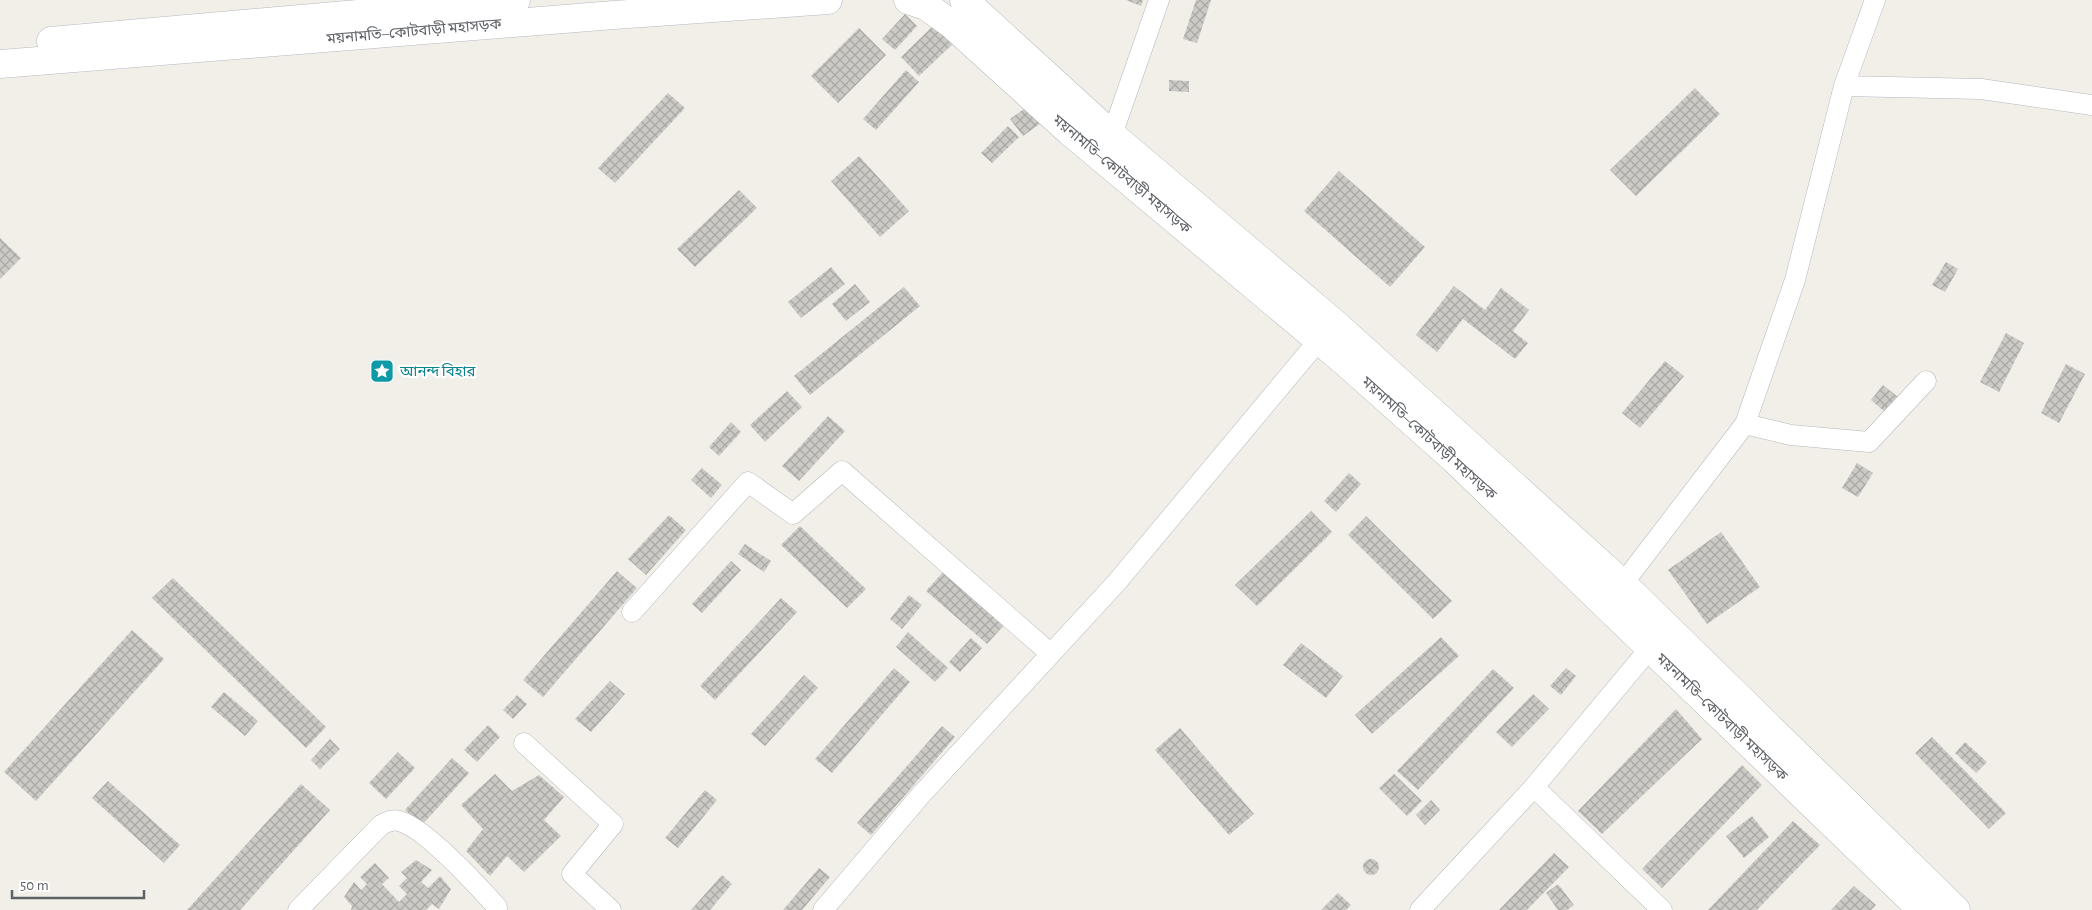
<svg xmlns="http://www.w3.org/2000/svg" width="2092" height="910" viewBox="0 0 2092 910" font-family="'Alegreya Sans','Noto Sans Bengali',sans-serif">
	<defs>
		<pattern id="building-cross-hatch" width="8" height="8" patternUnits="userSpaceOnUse" patternTransform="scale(1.25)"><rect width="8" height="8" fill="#cccac5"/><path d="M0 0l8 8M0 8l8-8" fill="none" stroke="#a9a8a4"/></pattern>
	</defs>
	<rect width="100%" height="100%" fill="#f1efe8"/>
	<path fill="url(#building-cross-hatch)" d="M1126,0h17l-2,6z
		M1196,0h15l-14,43 -14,-4z
		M905,14l12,12 -22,24 -13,-11z
		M937,22l19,19 -37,35 -18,-19z
		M859,28l27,27 -48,48 -27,-27z
		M906,70l13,12 -43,48 -13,-11z
		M1169,80l20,1v11l-20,-1z
		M1695,88l25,26 -84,82 -26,-26z
		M668,93l17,15 -70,75 -17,-15z
		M1028,106l13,17 -18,13 -13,-17z
		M1008,126l11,11 -27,26 -11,-10z
		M859,156l50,55 -29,26 -49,-56z
		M1339,171l86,76 -35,40 -86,-76z
		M739,190l18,18 -62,59 -18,-18z
		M0,238l21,20 -21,21z
		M1946,262l12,7 -13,23 -13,-7z
		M831,267l14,17 -44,34 -13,-16z
		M855,284l15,18 -24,19 -14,-17z
		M1454,286l31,24 16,-22 28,22 -16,21 15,12 -13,16 -52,-40 -26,33 -21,-17z
		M904,287l16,19 -110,89 -16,-19z
		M2006,333l18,10 -25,49 -19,-10z
		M1665,361l19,15 -44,52 -18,-15z
		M2066,364l19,10 -26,49 -18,-10z
		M1883,385l15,12 -13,15 -14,-12z
		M787,391l15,16 -37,35 -15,-17z
		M828,416l17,15 -46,50 -17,-15z
		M731,422l10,10 -22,24 -10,-9z
		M1857,463l16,10 -15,24 -16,-9z
		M702,468l20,17 -11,13 -20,-18z
		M1349,473l12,11 -25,28 -12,-11z
		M1311,511l21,21 -75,74 -22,-21z
		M669,515l17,15 -40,45 -18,-16z
		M1366,516l86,85 -19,18 -85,-84z
		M800,526l66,63 -19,19 -66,-63z
		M1721,532l39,55 -53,37 -39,-54z
		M745,544l26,17 -7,11 -26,-18z
		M731,561l10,9 -39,43 -10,-9z
		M945,570l61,53 -19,21 -61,-53z
		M617,571l20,17 -94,109 -20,-17z
		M173,578l153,149 -20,21 -154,-150z
		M909,595l13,10 -20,24 -12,-10z
		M781,598l16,14 -82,88 -15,-14z
		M132,630l32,29 -128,142 -32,-29z
		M908,632l40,36 -13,14 -39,-35z
		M1441,637l18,19 -87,78 -17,-19z
		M971,638l11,10 -22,24 -11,-10z
		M1301,643l42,33 -17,22 -43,-33z
		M894,668l16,14 -78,91 -17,-14z
		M1566,668l10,8 -15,19 -11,-9z
		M1493,669l21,19 -96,102 -21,-19z
		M804,675l14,13 -53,58 -14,-12z
		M610,681l15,13 -34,38 -16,-13z
		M224,692l34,29 -13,15 -34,-29z
		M1533,694l16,15 -37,38 -16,-15z
		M517,695l10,9 -14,15 -10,-9z
		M1676,709l26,30 -100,95 -24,-23z
		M488,725l12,12 -23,25 -13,-12z
		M942,726l13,11 -84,98 -14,-12z
		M1180,728l74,86 -25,21 -74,-85z
		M1932,737l74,76 -17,16 -74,-76z
		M330,739l10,10 -20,20 -9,-9z
		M1965,742l22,20 -11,11 -21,-20z
		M398,752l17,16 -29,31 -17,-16z
		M452,758l17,15 -47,52 -17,-15z
		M1742,765l20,20 -100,103 -20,-19z
		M495,774l17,17 27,-16 25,22 -20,23 17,16 -37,36 -17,-16 -17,20 -24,-25 17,-22 -22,-24z
		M1394,774l28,27 -15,15 -28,-28z
		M108,781l72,64 -16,18 -72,-65z
		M301,784l29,26 -90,100h-53z
		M705,790l12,10 -39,48 -13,-10z
		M1431,800l9,10 -15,15 -9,-10z
		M1752,816l17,21 -25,21 -18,-22z
		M1793,821l27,24 -63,65h-49z
		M1554,853l15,14 -42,43h-28z
		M1363 867a8 8 0 1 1 16 0a8 8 0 1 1-16 0Z
		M416,860l16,10 -11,12 7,6 12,-12 11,13 -12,20 -7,-5 -6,6h-75l1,-4 -8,-9 10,-15 7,8 6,-6 -7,-7 15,-14 14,15 -7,6 17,18 8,-8 -8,-8 8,-8 -6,-6z
		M819,868l11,9 -28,33h-19z
		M722,875l10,9 -22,26h-19z
		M1558,884l16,21 -7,5h-9l-12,-17z
		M1854,886l22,19 -5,5h-40z
		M1338,893l13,12 -5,5h-25z"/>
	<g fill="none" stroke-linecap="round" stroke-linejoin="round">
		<g stroke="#b5b8bc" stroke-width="21">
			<path id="minor" d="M1844,86l137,3 111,16
				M1112,135l47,-135
				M1745,424l46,11 78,7 57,-61
				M1615,594l130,-170 50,-144 49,-194 31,-86
				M632,612l116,-130 45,32 49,-43 209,183
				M1651,647l-117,140 128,123
				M524,743l89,81 -41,50 39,36
				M298,910l83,-85c6,-3 11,-6 18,-4 25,6 79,65 98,86
				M823,910l97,-114 197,-214 202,-242
				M1420,910l114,-123"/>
		</g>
		<g stroke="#b6babf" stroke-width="29">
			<path id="secondary" d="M908,0l18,6 24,17 119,108 276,231 110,98 467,450
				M964,0l148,135 221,187 291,263 332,325
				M51,41l465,-41
				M0,64l614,-49 214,-15"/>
		</g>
		<use href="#minor" stroke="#fff" stroke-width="20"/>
		<use href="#secondary" stroke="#fff" stroke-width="28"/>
	</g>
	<defs>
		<g id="sight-square" transform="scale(1.25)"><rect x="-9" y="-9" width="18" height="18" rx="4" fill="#0f9aa8" stroke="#fff"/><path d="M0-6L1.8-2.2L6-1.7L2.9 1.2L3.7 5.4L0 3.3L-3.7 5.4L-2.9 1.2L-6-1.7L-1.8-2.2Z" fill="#fff"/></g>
	</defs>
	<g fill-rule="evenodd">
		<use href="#sight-square" x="382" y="371"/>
	</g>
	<g text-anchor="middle" stroke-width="4.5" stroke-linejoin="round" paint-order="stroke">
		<g font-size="15" fill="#5f6368" stroke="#fff">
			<text transform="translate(414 31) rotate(-5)" y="5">ময়নামতি–কোটবাড়ী মহাসড়ক</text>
			<text transform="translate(1122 174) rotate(40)" y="5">ময়নামতি–কোটবাড়ী মহাসড়ক</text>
			<text transform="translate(1429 438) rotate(42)" y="5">ময়নামতি–কোটবাড়ী মহাসড়ক</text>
			<text transform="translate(1722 717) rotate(44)" y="5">ময়নামতি–কোটবাড়ী মহাসড়ক</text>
		</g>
		<g font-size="15" fill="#0d838f" stroke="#fff" text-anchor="start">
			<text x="400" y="376">আনন্দ বিহার</text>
		</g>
	</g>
	<path d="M12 890v8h132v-8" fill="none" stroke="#5f6368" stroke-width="2.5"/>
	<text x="20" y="890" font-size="15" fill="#5f6368" stroke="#ffffff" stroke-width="4" paint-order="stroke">50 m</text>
</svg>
